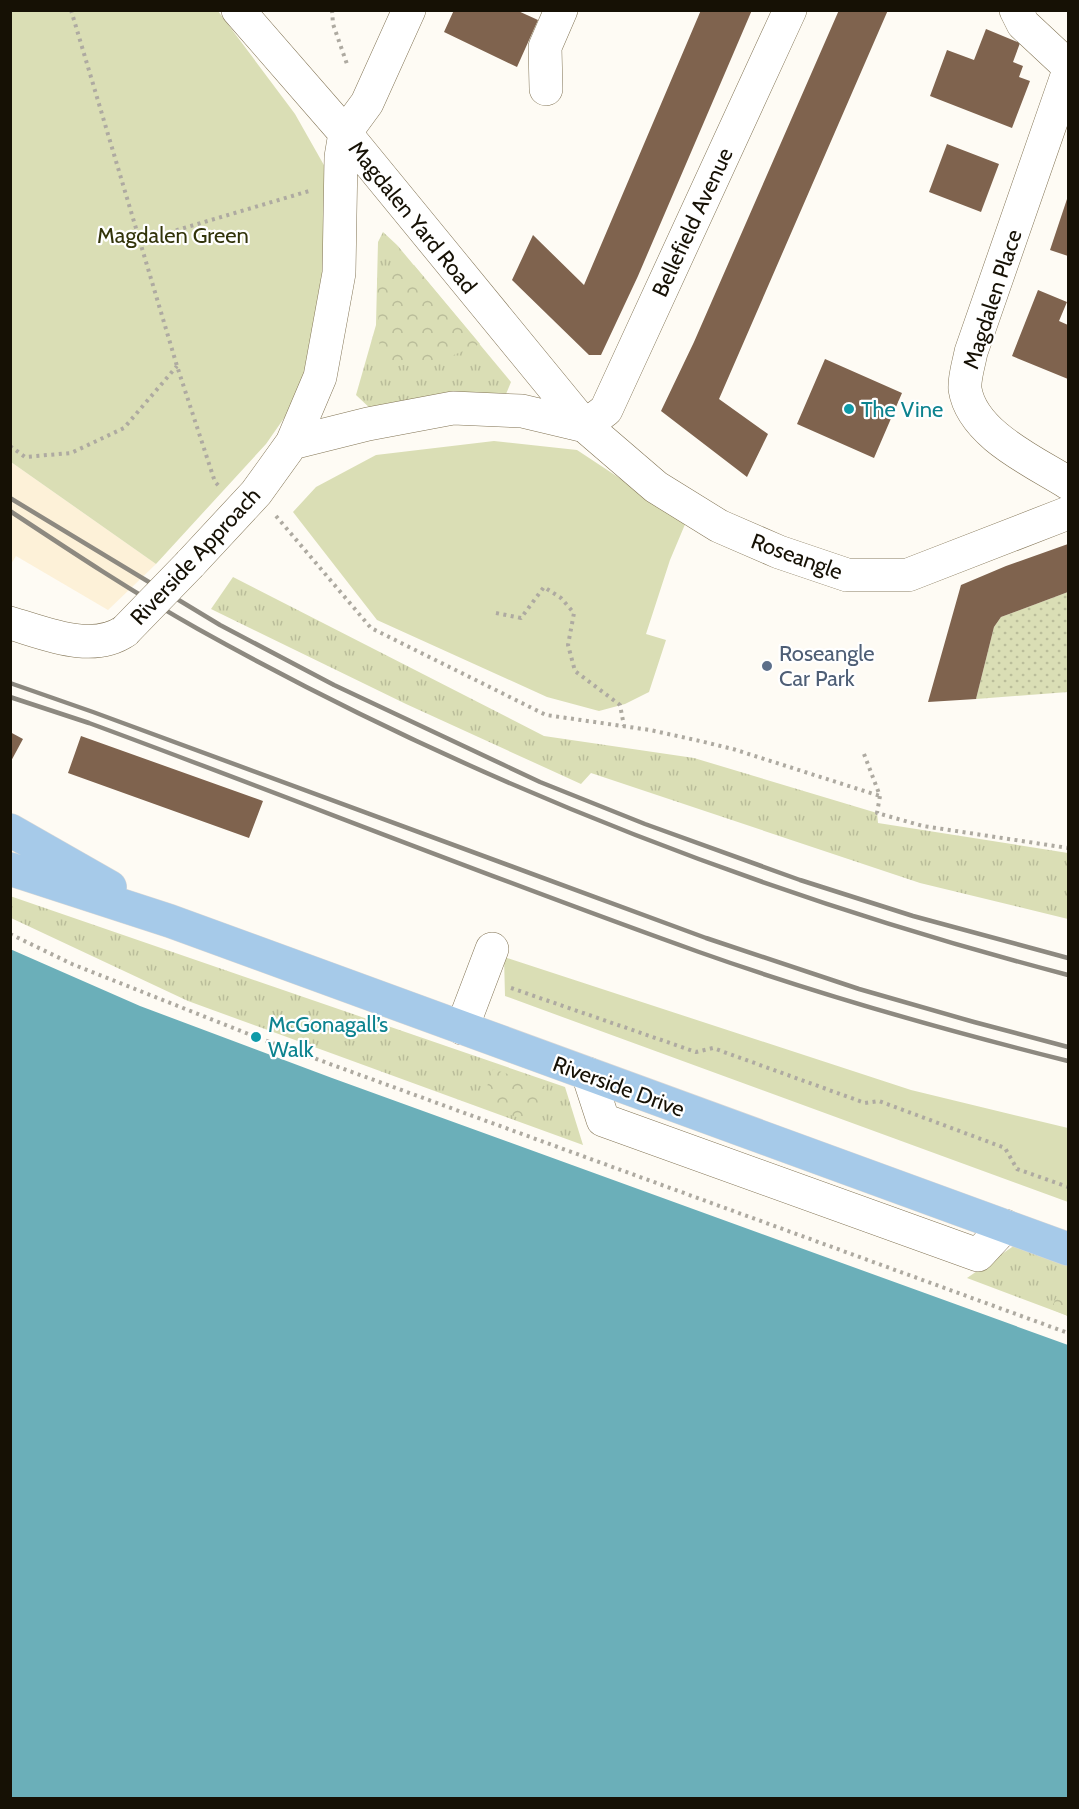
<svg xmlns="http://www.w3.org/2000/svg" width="1079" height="1809" viewBox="0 0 1079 1809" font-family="Cabin,sans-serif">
	<defs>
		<pattern id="grass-tufts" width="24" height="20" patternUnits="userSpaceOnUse" patternTransform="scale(1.5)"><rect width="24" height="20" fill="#dadeb5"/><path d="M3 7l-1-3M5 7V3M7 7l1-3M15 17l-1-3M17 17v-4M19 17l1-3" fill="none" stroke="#babd9a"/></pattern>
		<pattern id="forest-crowns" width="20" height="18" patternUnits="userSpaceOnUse" patternTransform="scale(1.5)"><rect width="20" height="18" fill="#dadeb5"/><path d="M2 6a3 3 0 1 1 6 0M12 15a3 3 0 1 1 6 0" fill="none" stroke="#babd9a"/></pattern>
		<pattern id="garden-dots" width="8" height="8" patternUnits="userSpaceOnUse" patternTransform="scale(1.5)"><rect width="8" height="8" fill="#dadeb5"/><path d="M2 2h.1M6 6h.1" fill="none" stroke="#babd9a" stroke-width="1.8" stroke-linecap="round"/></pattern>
	</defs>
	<rect width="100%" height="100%" fill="#fefbf4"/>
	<path fill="#fdf1d8" d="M11,462l145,102 -48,46 -92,-54 -5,8z"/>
	<path fill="url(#grass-tufts)" d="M383,232l14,13 114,137 -5,12 -133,17 -17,-16 20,-70 2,-83z
		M233,577l311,159 150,22 183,55 1,10 190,30v66l-148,-36 -329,-110 -10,11 -175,-80 -195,-95z
		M10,896l555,191 18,58 -395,-144 -177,-83z
		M1015,1245l53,20v51l-101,-38z"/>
	<path fill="url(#forest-crowns)" d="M414,265l66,79 -55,23 -45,-4 -3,-85z
		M493,1069l54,18 -12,37 -54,-20z
		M1066,1276l2,1v39l-17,-7z"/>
	<path fill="#dadeb5" d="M11,11h207l77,103 34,60 8,63 -32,151 -39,56 -110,120 -145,-102z
		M494,441l83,9 109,72 -16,38 -24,74 20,6 -17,52 -24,12 -26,7 -52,-14 -170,-77 -84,-108 23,-25 60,-32z
		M504,957l407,133 157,38v74l-563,-206z"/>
	<path fill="url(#garden-dots)" d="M1068,592v100l-92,7 18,-72 7,-10z"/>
	<path fill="#6bafb9" d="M10,949l130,57 192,72 736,267v453h-1057z"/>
	<path fill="#7f634e" d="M454,10h62l22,10 -21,47 -73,-35z
		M701,10h51l-114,266 -37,79h-12l-77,-75 21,-45 51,50z
		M839,10h49l-169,389 49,35 -21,43 -86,-66 33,-69z
		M986,29l34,14 -7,19 10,4 -4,11 11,4 -18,47 -82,-32 17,-46 27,10z
		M947,144l52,20 -18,48 -52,-20z
		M1068,196v60l-18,-6z
		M1038,290l29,12 -8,19 9,4v54l-56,-23z
		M825,359l77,34 -28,65 -77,-34z
		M1068,544v48l-67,25 -7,10 -18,72 -48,3 33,-117 45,-19z
		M10,732l13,7 -13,24z
		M81,736l182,65 -14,37 -181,-65z"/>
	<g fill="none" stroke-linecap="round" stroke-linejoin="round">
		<g stroke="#827455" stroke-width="34">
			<path id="minor" d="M238,10l107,123 240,293 71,61 63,39 60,26 68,23h61l160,-62
				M1016,10l7,14 45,42
				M1068,73l-97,279c-2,11 -7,26 -6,37 7,45 68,72 103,94
				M546,89l-1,-42 16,-37
				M585,426l21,-16 184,-400
				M292,443l76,-19 85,-16 69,3 63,15
				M190,564l66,-71 36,-50 28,-66 19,-104 2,-116 4,-24 22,-30 42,-93
				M10,623c35,10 82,31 115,8
				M462,1028l30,-79
				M588,1074l15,46 375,135 27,-29"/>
		</g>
		<g stroke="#dad9d7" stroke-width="34">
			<path id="major" d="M10,830l100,57
				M10,869l160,52 898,328"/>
		</g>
		<path stroke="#aeaaa1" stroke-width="4" stroke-dasharray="3 4.5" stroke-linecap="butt" d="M71,10l106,356 38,116 4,4
			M332,10l1,14 15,43
			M140,241l169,-50
			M10,446l15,11 46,-4 53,-25 53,-62
			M276,516l95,112 175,87 104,15 50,11 33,8 147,47
			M496,613l25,5 23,-31 17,11 13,15 -6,32 7,26 45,34 4,21
			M864,754l16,42 -3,17 46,13 145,22
			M10,934l62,30 184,73 812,296
			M511,988l185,64 17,-4 152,55 14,-2 126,47 12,21 51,18"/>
		<use href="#minor" stroke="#fff" stroke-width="33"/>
		<use href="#major" stroke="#a6cae9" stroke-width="33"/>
		<path stroke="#8d8980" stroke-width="4.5" d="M10,498l210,127 114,60 206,97 105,42 155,56 113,36 155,42
			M10,511c62,41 124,82 188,118 274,153 568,267 870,346
			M10,683l83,29 613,226 153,51 115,33 94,25
			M10,697l79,26c203,75 405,156 610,229 121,43 245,78 369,109"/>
		<g stroke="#827455" stroke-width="34" stroke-linecap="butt">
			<path id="minor-bridge" d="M125,631l65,-67"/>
		</g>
		<use href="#minor-bridge" stroke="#fff" stroke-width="33"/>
	</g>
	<g fill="#0f9aa8" stroke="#fff" stroke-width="2">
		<circle cx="849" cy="409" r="6"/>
		<circle cx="256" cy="1037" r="6"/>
	</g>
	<circle fill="#5c6f8a" stroke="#fff" stroke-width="2" cx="767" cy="666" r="6"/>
	<g text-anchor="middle" stroke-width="4.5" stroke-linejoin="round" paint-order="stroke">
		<g font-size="22" fill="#161105" stroke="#fff">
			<text transform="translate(413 217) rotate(51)" y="8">Magdalen Yard Road</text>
			<text transform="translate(692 222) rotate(-65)" y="8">Bellefield Avenue</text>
			<text transform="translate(992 299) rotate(-72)" y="8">Magdalen Place</text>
			<text transform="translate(195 556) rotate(-47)" y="8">Riverside Approach</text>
			<text transform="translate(797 556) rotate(20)" y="8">Roseangle</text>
			<text transform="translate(619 1086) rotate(20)" y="8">Riverside Drive</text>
		</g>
		<g font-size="22" fill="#32340a" stroke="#fff">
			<text x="173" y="243">Magdalen Green</text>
		</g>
		<g font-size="22" fill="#0d838f" stroke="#fff" text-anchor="start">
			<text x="861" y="417">The Vine</text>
			<text x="268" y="1032">McGonagall’s<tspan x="268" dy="25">Walk</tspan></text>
		</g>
		<g font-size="22" fill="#4e5e75" stroke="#fff" text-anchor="start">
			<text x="779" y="661">Roseangle<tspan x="779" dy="25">Car Park</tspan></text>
		</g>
	</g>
	<rect width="1079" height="1809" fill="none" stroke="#161105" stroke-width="24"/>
</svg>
